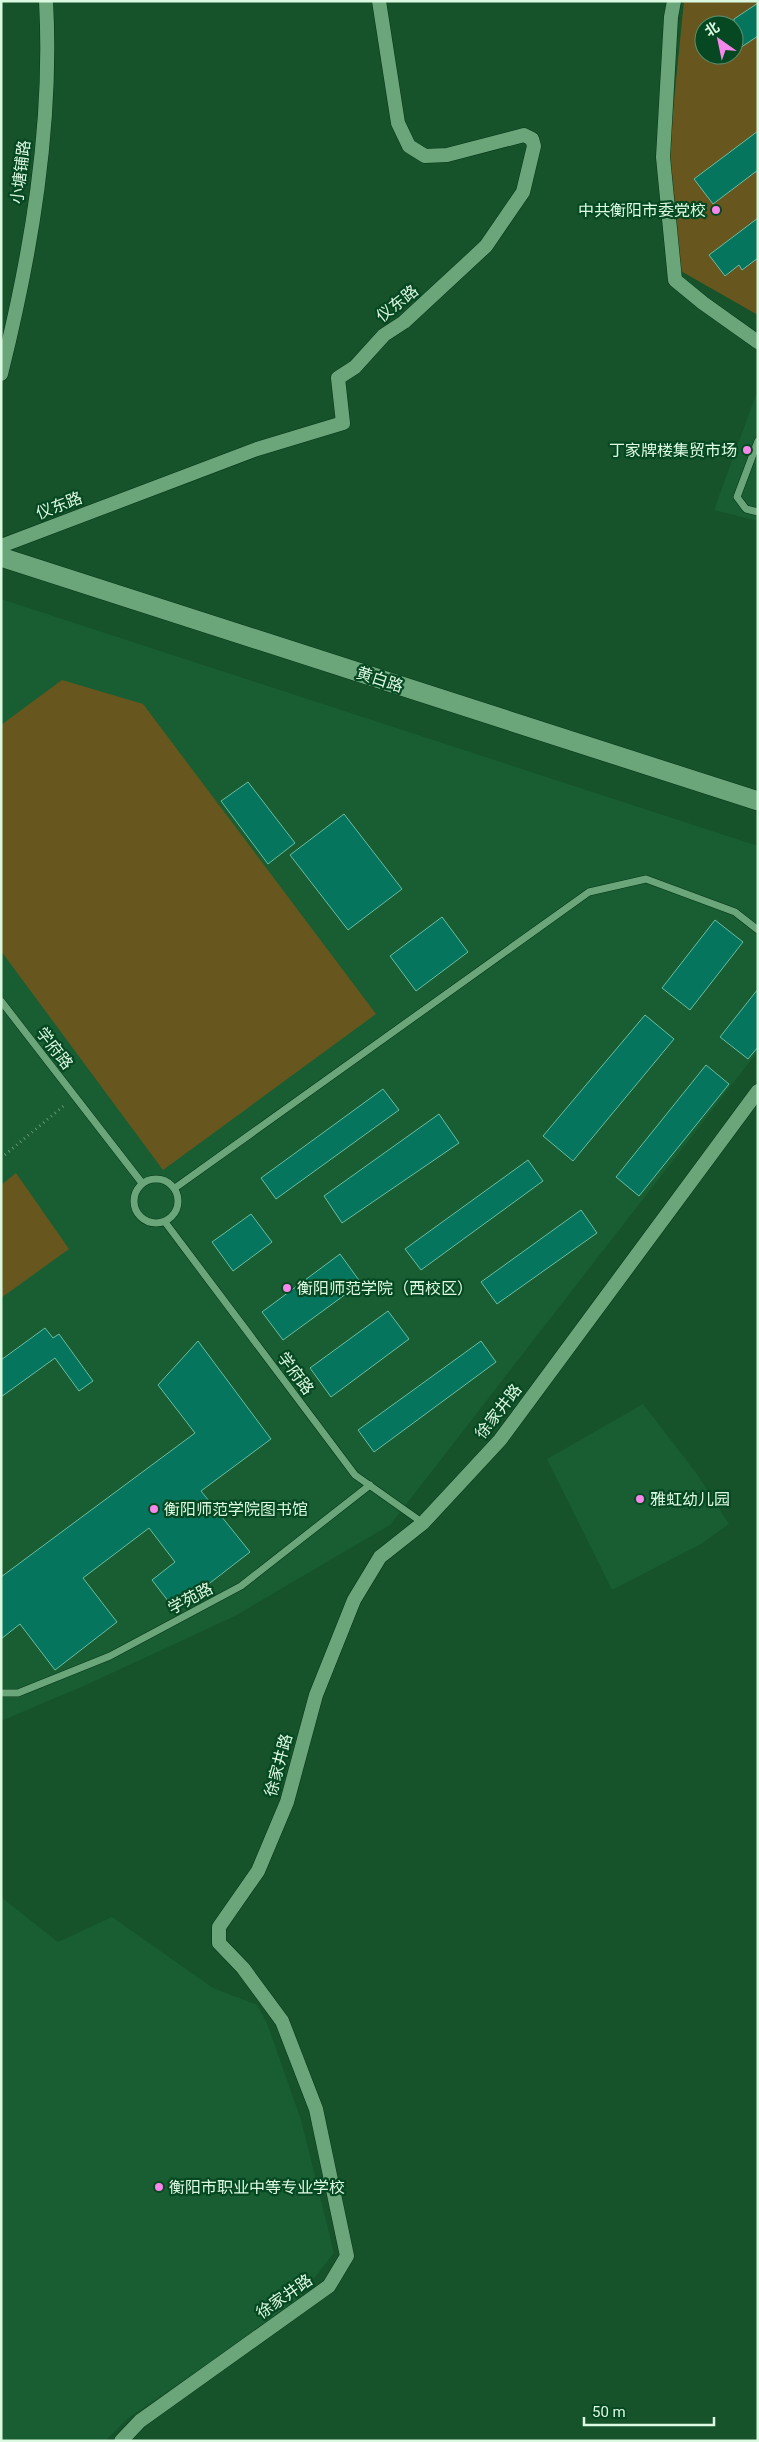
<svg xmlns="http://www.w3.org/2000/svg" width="759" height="2442" viewBox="0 0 759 2442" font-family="Roboto,'Noto Sans SC',sans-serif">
	<rect width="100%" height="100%" fill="#16532b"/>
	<path fill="#185e32" d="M758,389v132l-44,-11z
		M1,599l757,247v205l-368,474 -155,91 -149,69 -85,36z
		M643,1404l54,70 32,50 -28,20 -89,46 -65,-131z
		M1,1897l57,45 54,-25 101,71 44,17 10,18 34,97 33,133 -42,53 -165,113 -22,22h-104z"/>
	<path fill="#68561f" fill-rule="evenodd" d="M684,1h74v314l-79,-45 -10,-120zM704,25h30v30h-30z
		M62,680l81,24 233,310 -213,156 -162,-219v-226z
		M16,1173l53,76 -68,49v-113z"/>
	<path fill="#06755d" stroke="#6abda2" d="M758,3v33l-24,16v-33z
		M758,131v39l-45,34 -19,-25z
		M758,218v40l-16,12 -3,-5 -14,11 -16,-21z
		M248,782l47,61 -27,21 -47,-63z
		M344,814l58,75 -54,41 -58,-75z
		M442,917l26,35 -52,39 -26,-35z
		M715,920l28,22 -53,68 -28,-22z
		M758,989v58l-10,12 -28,-22z
		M645,1015l29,24 -101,122 -30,-25z
		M706,1065l23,19 -90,112 -23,-19z
		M383,1089l16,21 -123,89 -15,-21z
		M439,1114l20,29 -117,80 -18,-27z
		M528,1160l15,21 -122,89 -16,-21z
		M581,1210l16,23 -100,71 -16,-22z
		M251,1214l21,28 -39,29 -21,-29z
		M340,1254l21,29 -78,57 -21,-28z
		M388,1311l21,28 -78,58 -21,-29z
		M45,1328l8,10 6,-4 34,47 -14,10 -24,-33 -54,39v-37z
		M198,1341l73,98 -70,52 49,61 -75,58 -23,-30 23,-18 -26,-34 -66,50 34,44 -62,48 -35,-46 -19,15v-62l194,-144 -37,-48z
		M481,1341l15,21 -122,90 -16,-22z"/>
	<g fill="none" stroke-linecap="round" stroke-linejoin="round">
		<g stroke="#063618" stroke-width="8">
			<path id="service" d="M758,441l-21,56 9,12 12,3
				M1,1001l141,182
				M134 1201a22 22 0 1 1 44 0a22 22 0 1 1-44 0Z
				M175,1188l414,-296 57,-13 89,33 23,18
				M165,1222l190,253 68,48
				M1,1693h17l92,-37 131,-70 129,-101"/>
		</g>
		<g stroke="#063618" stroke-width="15">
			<path id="minor" d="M674,1l-3,16 -8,140 12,123 28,23 55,39
				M1,374c30,-120 52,-248 45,-373
				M1,546l256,-97 86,-26 -5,-45 17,-11 29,-32 20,-13 82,-76 37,-54 11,-46 -2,-7 -8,-4 -77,20 -22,1 -16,-10 -11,-23 -19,-122
				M121,2441l19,-20 189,-135 18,-30 -31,-147 -34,-88 -39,-53 -24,-25v-16l39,-56 29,-69 29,-107 38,-95 26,-43 43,-34 77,-83 258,-349"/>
		</g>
		<g stroke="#063618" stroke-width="20">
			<path id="secondary" d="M1,557l757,244"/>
		</g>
		<path stroke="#639472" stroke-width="3" stroke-dasharray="1 4" stroke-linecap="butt" d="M1,1158l65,-54"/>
		<use href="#service" stroke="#6ba67a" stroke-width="7"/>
		<use href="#minor" stroke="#6ba67a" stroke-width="14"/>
		<use href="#secondary" stroke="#6ba67a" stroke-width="19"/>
	</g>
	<g fill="#f788eb" stroke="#064821" stroke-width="2">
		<circle cx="716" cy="210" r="5"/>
		<circle cx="747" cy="450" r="5"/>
		<circle cx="287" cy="1288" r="5"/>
		<circle cx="640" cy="1499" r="5"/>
		<circle cx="154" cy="1509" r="5"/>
		<circle cx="159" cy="2187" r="5"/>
	</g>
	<g text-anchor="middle" stroke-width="4.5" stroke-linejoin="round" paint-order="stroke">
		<g font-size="16" fill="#dbf9e1" stroke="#064821">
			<text transform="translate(20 172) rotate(-83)" y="6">小塘铺路</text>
			<text transform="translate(397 303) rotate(-39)" y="6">仪东路</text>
			<text transform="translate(59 505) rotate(-21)" y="6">仪东路</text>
			<text transform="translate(380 679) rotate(18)" y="6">黄白路</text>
			<text transform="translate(55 1048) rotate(52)" y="6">学府路</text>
			<text transform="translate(296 1373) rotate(53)" y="6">学府路</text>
			<text transform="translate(498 1411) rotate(-52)" y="6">徐家井路</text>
			<text transform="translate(190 1598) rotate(-28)" y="6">学苑路</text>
			<text transform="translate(278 1765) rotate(-75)" y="6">徐家井路</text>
			<text transform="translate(284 2296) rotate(-35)" y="6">徐家井路</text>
		</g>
		<g font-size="16" fill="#dbf9e1" stroke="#064821" text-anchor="start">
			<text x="706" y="216" text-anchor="end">中共衡阳市委党校</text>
			<text x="737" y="456" text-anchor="end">丁家牌楼集贸市场</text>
			<text x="297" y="1294">衡阳师范学院（西校区）</text>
			<text x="650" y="1505">雅虹幼儿园</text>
			<text x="164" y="1515">衡阳师范学院图书馆</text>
			<text x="169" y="2193">衡阳市职业中等专业学校</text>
		</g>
	</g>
	<rect width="759" height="2442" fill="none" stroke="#dbf9e1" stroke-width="5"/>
	<g transform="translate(719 40) rotate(327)"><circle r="24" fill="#064821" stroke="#5b8f6e"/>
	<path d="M0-4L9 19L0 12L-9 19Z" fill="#f788eb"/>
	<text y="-8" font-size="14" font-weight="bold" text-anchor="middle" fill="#dbf9e1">北</text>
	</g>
	<path d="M584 2417v8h130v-8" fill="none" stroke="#dbf9e1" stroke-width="2.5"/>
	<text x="592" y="2417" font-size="15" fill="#dbf9e1" stroke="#064821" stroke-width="4" paint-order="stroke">50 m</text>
</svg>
